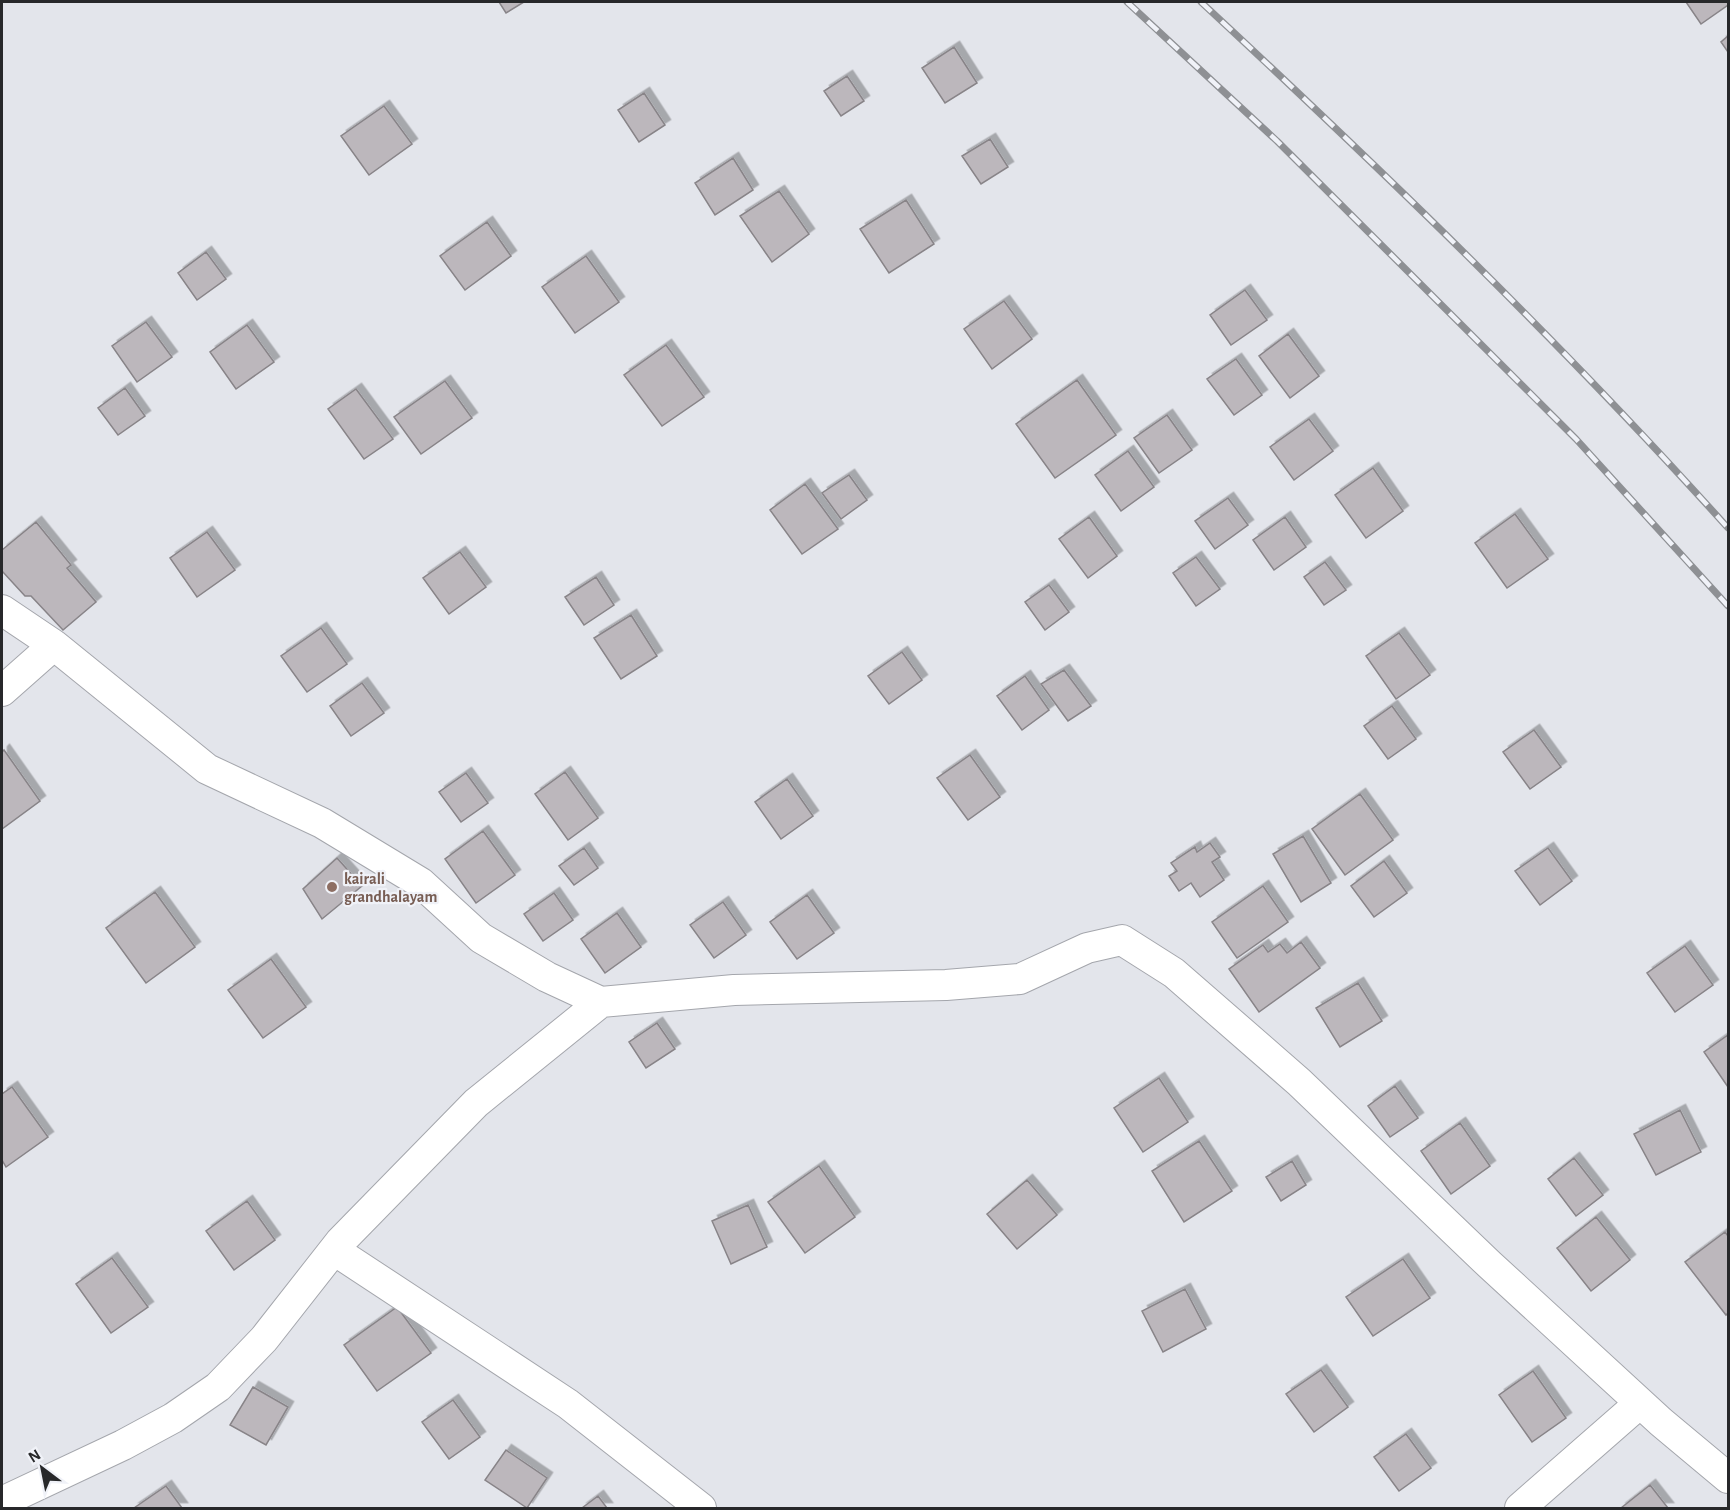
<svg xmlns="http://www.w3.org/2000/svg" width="1730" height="1510" viewBox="0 0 1730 1510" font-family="'Alegreya Sans',sans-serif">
	<defs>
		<filter id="shadow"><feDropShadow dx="5.5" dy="-5.5" stdDeviation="0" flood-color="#0004"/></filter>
	</defs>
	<rect width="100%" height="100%" fill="#e3e5eb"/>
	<path fill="#bcb7bc" stroke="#888488" stroke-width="1.5" filter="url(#shadow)" d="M499,2h25l-18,11z
		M1686,2h42v3l-27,19z
		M1728,36v16l-7,-10z
		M954,47l23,36 -32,20 -23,-35z
		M847,76l17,25 -23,15 -17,-25z
		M644,93l21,32 -26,17 -21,-32z
		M384,106l28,38 -43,31 -28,-39z
		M990,139l18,28 -27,17 -19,-28z
		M733,158l20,32 -38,25 -20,-32z
		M779,191l30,43 -37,28 -32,-46z
		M906,200l28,44 -45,29 -29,-44z
		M487,222l24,34 -46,34 -25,-34z
		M206,252l20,27 -29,21 -19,-27z
		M586,256l33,46 -44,31 -33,-46z
		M1245,290l22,30 -36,25 -21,-30z
		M1004,301l28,38 -40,30 -28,-40z
		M146,322l26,35 -35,25 -25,-36z
		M247,325l27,37 -38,27 -26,-37z
		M1288,334l31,42 -29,22 -31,-42z
		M666,345l38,52 -42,29 -38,-51z
		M1236,359l26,36 -28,20 -27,-36z
		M1077,380l39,55 -61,43 -39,-54z
		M445,381l27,37 -51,36 -27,-37z
		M125,388l20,28 -27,19 -20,-27z
		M356,389l37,50 -29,20 -36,-50z
		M1167,415l25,35 -33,23 -25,-35z
		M1309,419l24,32 -39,29 -24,-33z
		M1128,451l26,36 -33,24 -26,-36z
		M1373,468l30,43 -37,27 -31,-43z
		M849,475l18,25 -26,19 -19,-26z
		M805,484l33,45 -36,25 -32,-44z
		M1228,498l20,27 -33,24 -20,-28z
		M1515,514l33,45 -41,29 -32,-45z
		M1089,517l28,39 -29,22 -29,-39z
		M1285,517l21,30 -32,23 -21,-30z
		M36,522l35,43 -4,3 29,34 -33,28 -32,-34h-6l-23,-25v-21z
		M207,532l28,38 -38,27 -27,-39z
		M460,552l26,35 -37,27 -26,-36z
		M1196,557l24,32 -24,17 -23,-33z
		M1325,562l21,28 -22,15 -20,-28z
		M596,577l18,28 -30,20 -19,-28z
		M1049,585l20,27 -24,18 -20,-28z
		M631,615l26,41 -36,23 -27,-41z
		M321,628l26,36 -40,28 -26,-36z
		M1399,633l31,42 -34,24 -30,-43z
		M902,652l20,28 -33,24 -21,-28z
		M1064,670l27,36 -23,15 -27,-37z
		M1025,676l24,34 -27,20 -25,-34z
		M362,683l22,30 -33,23 -21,-30z
		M1392,706l24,33 -28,20 -24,-33z
		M1534,730l27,37 -31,22 -27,-37z
		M4,750l36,51 -38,28v-77z
		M970,755l30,42 -32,23 -31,-42z
		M565,772l33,46 -30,22 -33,-46z
		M466,773l22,30 -27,19 -22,-30z
		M787,779l26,37 -32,23 -26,-37z
		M1360,794l33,46 -48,35 -33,-46z
		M483,831l32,44 -39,28 -31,-44z
		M1303,836l28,47 -30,19 -28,-48z
		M1210,843l10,14 -8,5 12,18 -24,17 -9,-14 -12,8 -10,-15 8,-5 -6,-8 24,-16 2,5z
		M584,848l14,20 -24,17 -15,-19z
		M1548,848l24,33 -32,24 -25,-34z
		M337,858l25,28 -40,33 -19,-30z
		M1384,861l23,32 -33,24 -23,-31z
		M1263,886l25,36 -51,36 -25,-36z
		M155,892l40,55 -49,36 -40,-55z
		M554,893l19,27 -30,21 -19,-27z
		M807,895l27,38 -37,26 -27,-37z
		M723,902l23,33 -32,23 -24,-33z
		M617,913l24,34 -36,26 -24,-34z
		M1301,942l19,26 -61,44 -30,-43 34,-24 5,7 12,-8 7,9z
		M1685,946l28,39 -38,27 -28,-39z
		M271,959l35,48 -43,31 -35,-48z
		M1358,983l24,38 -42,26 -24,-39z
		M657,1023l18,26 -29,19 -17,-26z
		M1728,1035v52l-24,-35z
		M1159,1078l29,44 -45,30 -29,-44z
		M1395,1086l23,32 -28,19 -22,-31z
		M12,1087l36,50 -42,30 -4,-7v-66z
		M1680,1110l21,42 -45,23 -22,-41z
		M1460,1123l30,43 -39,28 -30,-43z
		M1199,1141l33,50 -48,31 -32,-51z
		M1574,1158l29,37 -27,21 -28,-37z
		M1292,1161l14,24 -25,16 -15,-24z
		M819,1166l36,51 -50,36 -37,-51z
		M1027,1180l30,35 -40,34 -30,-35z
		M247,1201l28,39 -41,30 -28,-39z
		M748,1205l19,42 -36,17 -19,-43z
		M1596,1217l34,43 -39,31 -34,-43z
		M1725,1232l3,4v77l-2,2 -41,-53z
		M112,1258l36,49 -37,26 -35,-49z
		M1403,1259l27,39 -57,38 -27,-39z
		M1185,1289l21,40 -43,23 -21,-41z
		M397,1307l34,46 -54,38 -33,-46z
		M1321,1370l27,37 -34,25 -28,-38z
		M1533,1371l33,47 -34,24 -33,-47z
		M253,1387l35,20 -22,38 -36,-20z
		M453,1400l27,37 -31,22 -27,-37z
		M1406,1434l25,34 -32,23 -25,-34z
		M506,1450l41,28 -20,30 -42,-28z
		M1650,1485l18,23h-47z
		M166,1486l16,22h-48z
		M598,1496l9,12h-25z"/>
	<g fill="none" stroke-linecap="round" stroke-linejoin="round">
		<g stroke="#a4a6ac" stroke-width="32">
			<path id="minor" d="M2,610l52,35 153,124 115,54 99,60 60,55 66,39 54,25 133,-12 212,-5 74,-6 67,-31 35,-8 52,33 125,109 190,182 172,158 67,56
				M2,691l52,-46
				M334,1250l234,154 133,104
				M2,1502l121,-57 50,-27 45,-31 46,-48 76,-97 136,-139 125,-101
				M1520,1508l120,-105"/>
		</g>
		<use href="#minor" stroke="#fff" stroke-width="30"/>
		<g stroke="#8e9094" stroke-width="7">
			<path id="rail" d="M1127,2l150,139 299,298 152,167
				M1201,2c182,169 361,341 527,526"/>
		</g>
		<use href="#rail" stroke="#f0f2f8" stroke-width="4.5" stroke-dasharray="14" stroke-linecap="butt"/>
	</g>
	<circle fill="#8d6e63" stroke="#f0f2f8" stroke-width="2" cx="332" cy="887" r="6"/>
	<g text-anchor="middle" stroke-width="4.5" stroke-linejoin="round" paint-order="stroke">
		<g font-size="16" font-weight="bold" fill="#785e54" stroke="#f0f2f8" text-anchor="start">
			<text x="344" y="884">kairali<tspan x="344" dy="18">grandhalayam</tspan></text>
		</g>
	</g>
	<rect width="1730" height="1510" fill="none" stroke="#27282a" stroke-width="6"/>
	<g transform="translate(42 1468) rotate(328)" stroke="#f0f2f8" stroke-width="4.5" paint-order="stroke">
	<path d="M0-4.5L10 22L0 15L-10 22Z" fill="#27282a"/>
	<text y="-9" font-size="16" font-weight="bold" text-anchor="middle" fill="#27282a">N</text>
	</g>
</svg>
